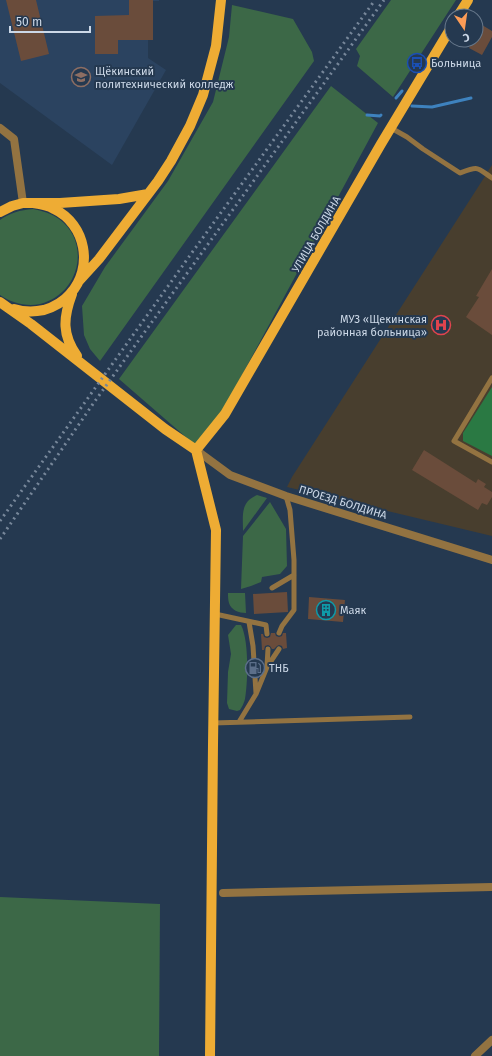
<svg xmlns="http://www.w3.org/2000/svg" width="492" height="1056" viewBox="0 0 492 1056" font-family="'Fira Sans',sans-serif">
	<rect width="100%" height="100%" fill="#253950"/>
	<path fill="#2b4360" d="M0,0h159v1h-6l-5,39v18l18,12 -54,95 -112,-82z"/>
	<path fill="#483e2e" d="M492,165v371l-205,-49 5,-10 197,-307 -3,4z"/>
	<path fill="#3c6847" d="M391,0h65l-63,97 -36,-31 3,-10 -4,-7z
		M232,5l61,14 19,33 2,9 -214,300 -10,-12 -6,-14 -2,-29 23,-39 63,-86 45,-79 16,-65z
		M331,86l47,37 -156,289 -27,33 -76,-66z
		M33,209c9,2 18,4 26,10 33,24 20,76 -19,85 -14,3 -28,-1 -40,-9v-75c10,-7 20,-10 33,-11z
		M257,495l10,3 -24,33c0,-15 -3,-29 14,-36z
		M270,502l16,27 1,37 -7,8 -18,3 -1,5 -10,4 -10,3 2,-53z
		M228,593h17l1,20c-7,0 -15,-3 -17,-10 -1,-3 -1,-7 -1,-10z
		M236,625h5c8,15 7,56 4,74 -1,4 -3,8 -5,11l-3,1 -8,-2 -2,-6 1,-31 3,-18 -3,-19z
		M0,897l160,7 -1,152h-159z"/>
	<path fill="#2a7943" d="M492,387v69l-29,-15v-8z"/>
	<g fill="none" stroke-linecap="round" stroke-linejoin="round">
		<path stroke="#3e82be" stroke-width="3" d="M396,98l6,-7
			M412,106l20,1 39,-9
			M367,115l13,1 1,-1"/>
	</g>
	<path fill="#6a4c3b" d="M6,0h30l13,54 -28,7z
		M129,0h24v40h-35v14h-23v-38l34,-1z
		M482,25l10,6v6l-10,18 -13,-7 5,-8h2v-4z
		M492,269v66l-26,-18 13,-20 -3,-1z
		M424,450l52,33 2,-4 8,5 -2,3 8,5v5l-5,8 -5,-2 -4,7 -66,-40z
		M287,592l1,20 -34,2 -1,-20z
		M309,597l36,3 -2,22 -35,-3z
		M271,633h4l1,3 3,1 3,-1 1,-3h3l1,15 -4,1 -1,-3 -3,-1 -2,1 -3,3h-2l-2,-3 -2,-1 -3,1 -1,4h-2l-1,-16h2l1,3 3,1 3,-1z"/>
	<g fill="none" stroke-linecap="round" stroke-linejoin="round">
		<path stroke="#937341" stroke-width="5" d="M391,128l16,9 16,12 37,24c19,-7 16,-6 32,5
			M492,378l-38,63 38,21
			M272,588l22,-13
			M215,614l51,11 1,9
			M249,622l4,24 3,47
			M279,633l3,-7 12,-16v-50l-4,-50 -4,-14
			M267,666l1,-17
			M239,722l17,-28 11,-27 12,-18
			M213,723l197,-6"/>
		<path stroke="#937341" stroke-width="8" d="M0,128l14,11 9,64
			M196,450l34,25 56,21 206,64
			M223,893l269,-6
			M475,1056l17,-16"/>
		<path stroke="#eeac34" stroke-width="10" d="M458,16l10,-16
			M0,212l12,-6 11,-3h37l59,-4 29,-5
			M79,281l20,-22 59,-78 13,-20 19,-35 13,-31 13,-49 5,-46
			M72,294c-9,24 -10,41 5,62
			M0,302l31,22 134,105 31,21 20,80 -3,214 -3,312
			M14,309c10,3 20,3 30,1 10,-3 19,-8 26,-16 24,-26 16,-70 -16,-85 -6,-4 -13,-5 -21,-6
			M196,450l29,-36 156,-270 71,-118"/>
		<path stroke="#77879a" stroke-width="3" stroke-dasharray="2 4" stroke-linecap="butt" d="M0,521l191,-267 184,-254
			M0,539l95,-138 289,-401"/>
	</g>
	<defs>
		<g id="bus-ring" transform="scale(1)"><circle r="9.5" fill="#253950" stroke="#1a4fb4" stroke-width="1.5"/><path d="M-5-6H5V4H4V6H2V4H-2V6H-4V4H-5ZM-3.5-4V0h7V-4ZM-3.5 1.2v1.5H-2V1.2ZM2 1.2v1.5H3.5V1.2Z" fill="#1a4fb4"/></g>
		<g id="university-ring" transform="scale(1)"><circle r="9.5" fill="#253950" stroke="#8d6e63" stroke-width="1.5"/><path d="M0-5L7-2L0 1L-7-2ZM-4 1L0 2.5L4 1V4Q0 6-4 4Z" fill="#8d6e63"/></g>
		<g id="hospital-ring" transform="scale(1)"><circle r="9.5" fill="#253950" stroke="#e0444e" stroke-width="1.5"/><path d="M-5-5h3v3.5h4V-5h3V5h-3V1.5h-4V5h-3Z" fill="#e0444e"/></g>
		<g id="building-ring" transform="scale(1)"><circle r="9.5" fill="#253950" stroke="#0f9aa8" stroke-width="1.5"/><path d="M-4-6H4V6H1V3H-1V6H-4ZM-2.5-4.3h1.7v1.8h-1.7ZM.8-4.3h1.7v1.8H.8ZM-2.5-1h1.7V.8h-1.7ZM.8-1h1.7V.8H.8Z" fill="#0f9aa8"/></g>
		<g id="fuel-ring" transform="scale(1)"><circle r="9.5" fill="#253950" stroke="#5c6f8a" stroke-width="1.5"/><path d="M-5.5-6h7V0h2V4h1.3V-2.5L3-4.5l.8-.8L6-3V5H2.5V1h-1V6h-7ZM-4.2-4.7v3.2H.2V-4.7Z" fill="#5c6f8a"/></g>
	</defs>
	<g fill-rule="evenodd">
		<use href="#bus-ring" x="417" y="63"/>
		<use href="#university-ring" x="81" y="77"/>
		<use href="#hospital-ring" x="441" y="325"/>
		<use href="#building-ring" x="326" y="610"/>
		<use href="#fuel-ring" x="255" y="668"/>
	</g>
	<g text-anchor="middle" stroke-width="4" stroke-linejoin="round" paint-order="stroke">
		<g font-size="11" fill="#ccd8e7" stroke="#253950" text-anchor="start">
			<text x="431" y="67">Больница</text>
			<text x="95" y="75">Щёкинский<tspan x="95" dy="13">политехнический колледж</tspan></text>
			<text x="427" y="323" text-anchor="end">МУЗ «Щекинская<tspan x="427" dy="13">районная больница»</tspan></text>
			<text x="340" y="614">Маяк</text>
			<text x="269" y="672">ТНБ</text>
		</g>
		<g font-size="11" fill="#ccd8e7" stroke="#253950">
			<text transform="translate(316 234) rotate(-60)" y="4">УЛИЦА БОЛДИНА</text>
			<text transform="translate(343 502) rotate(17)" y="4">ПРОЕЗД БОЛДИНА</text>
		</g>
	</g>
	<g transform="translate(464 28) rotate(167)"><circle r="19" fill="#253950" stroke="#68798c"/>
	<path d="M0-3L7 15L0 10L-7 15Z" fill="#fd9c56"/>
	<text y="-6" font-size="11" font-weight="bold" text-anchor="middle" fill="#ccd8e7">С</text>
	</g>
	<path d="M10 26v6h80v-6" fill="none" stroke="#ccd8e7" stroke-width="2"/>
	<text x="16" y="26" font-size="12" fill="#ccd8e7" stroke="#253950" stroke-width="3" paint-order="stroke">50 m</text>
</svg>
